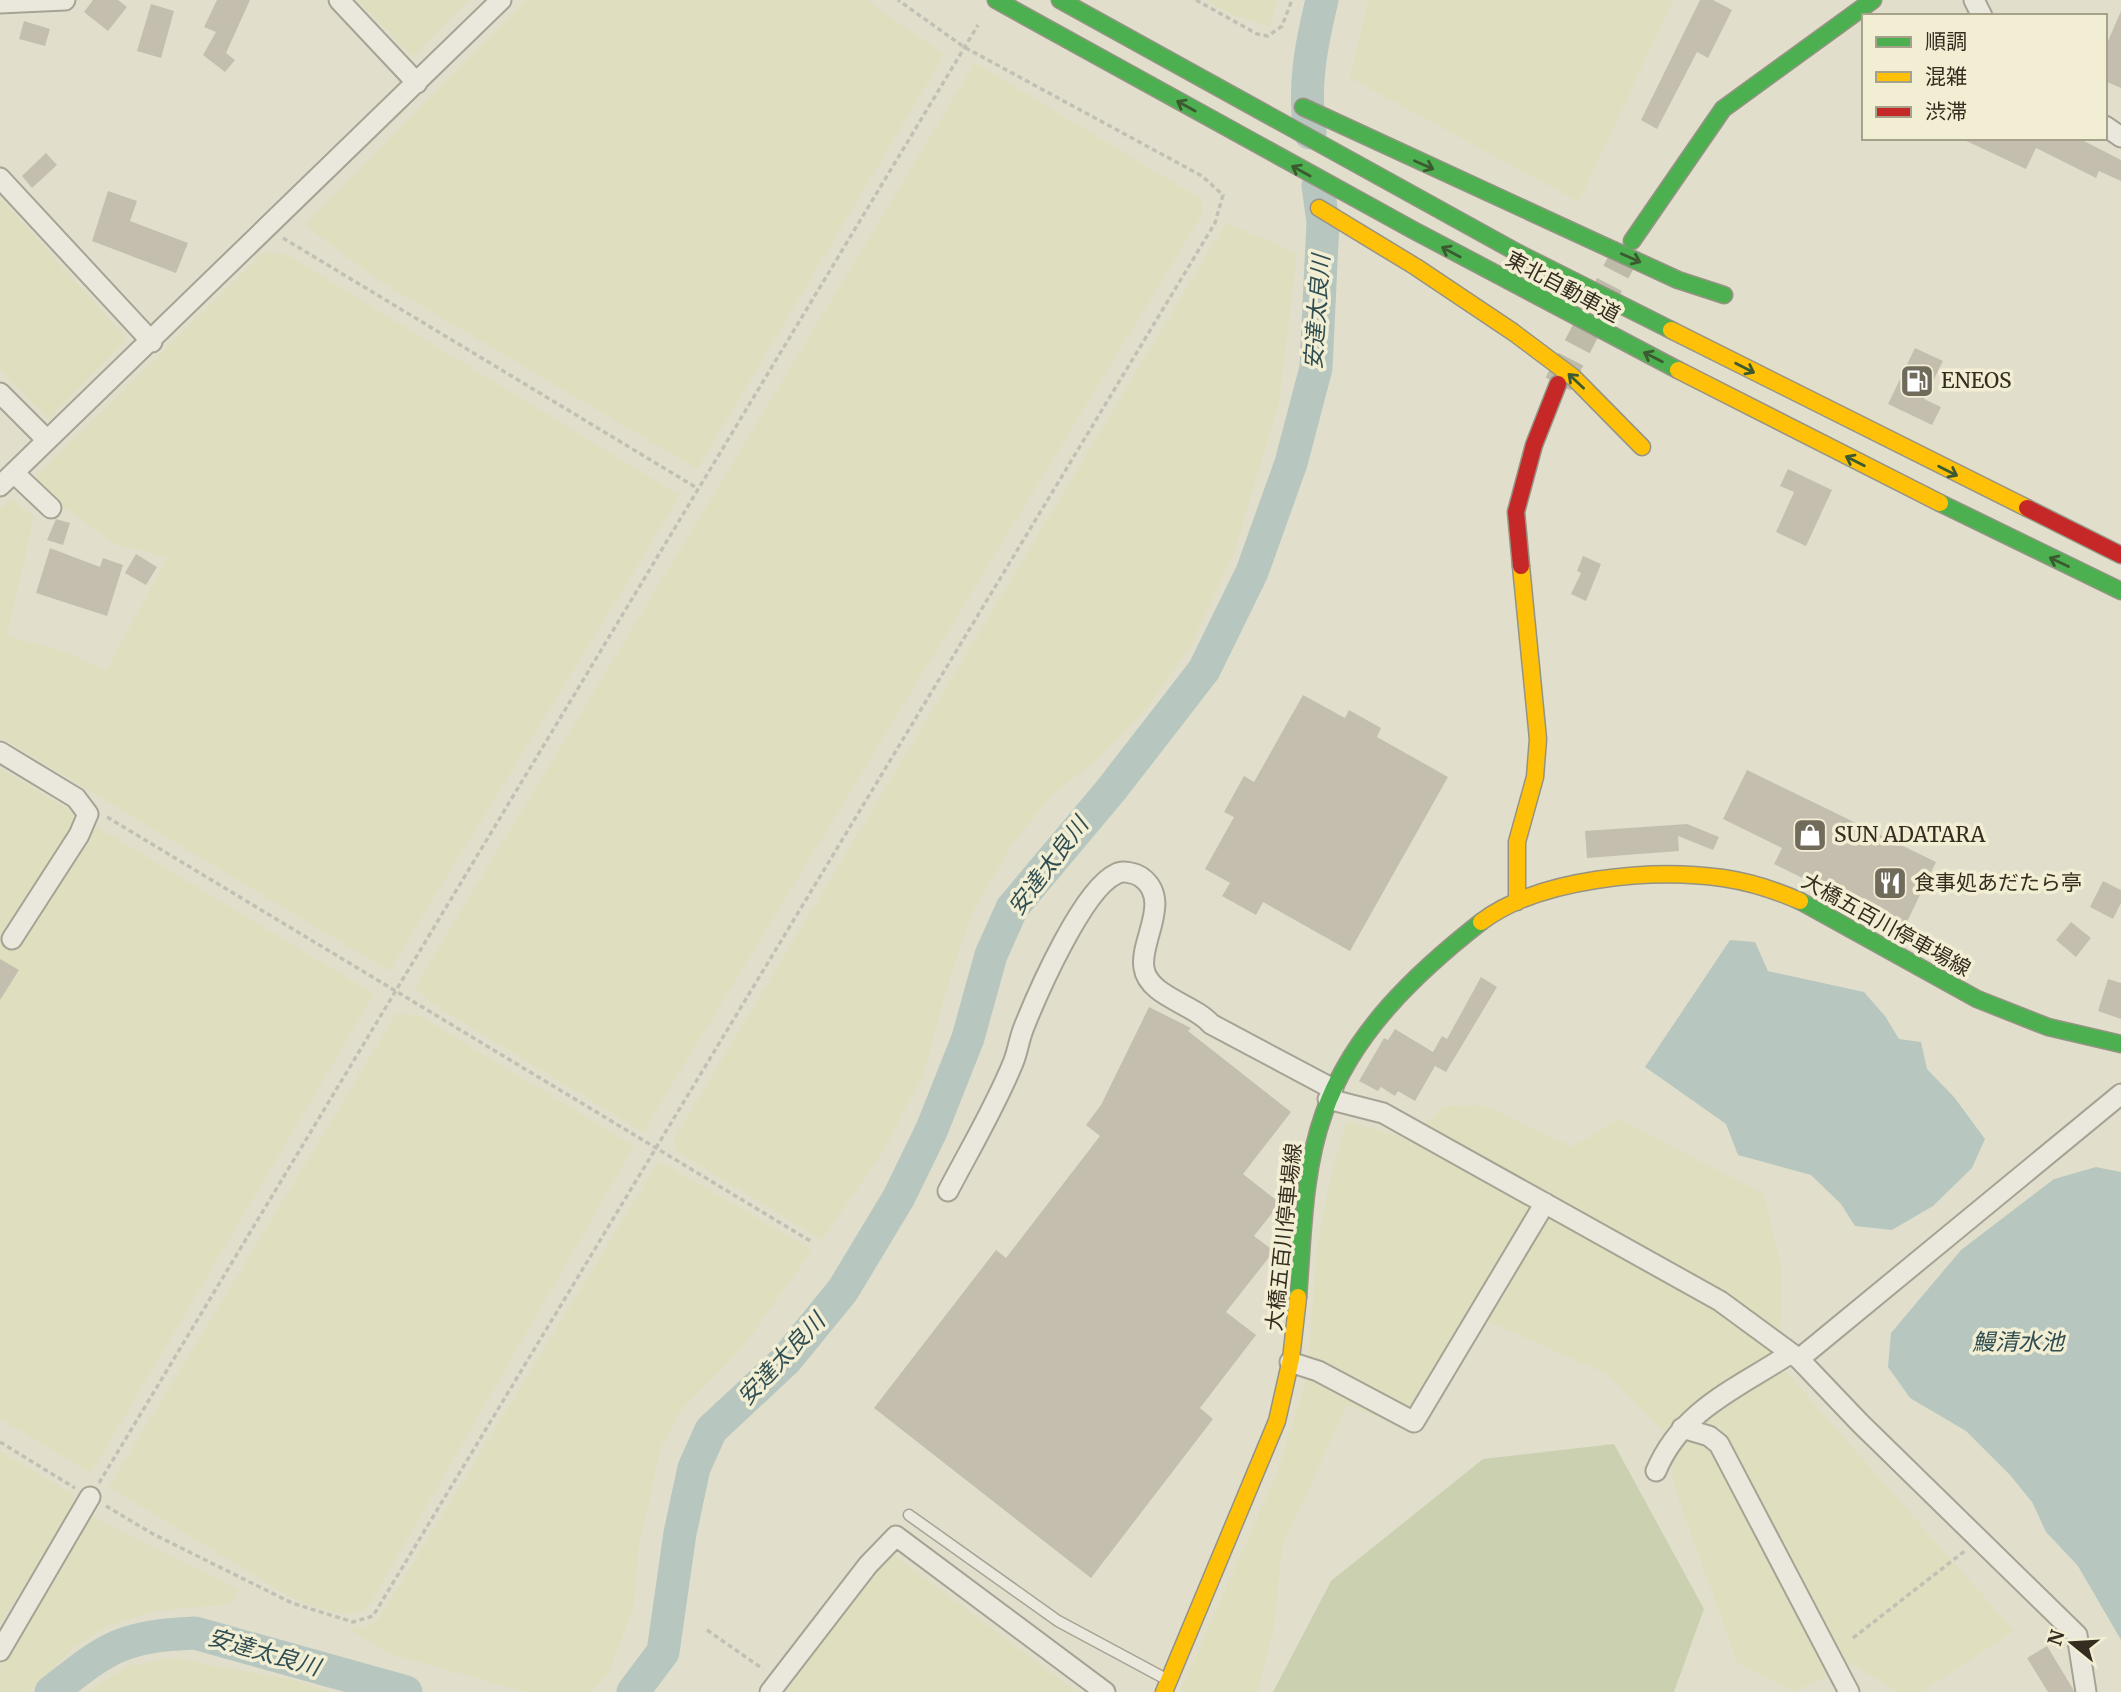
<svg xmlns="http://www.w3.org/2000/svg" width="2121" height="1692" viewBox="0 0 2121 1692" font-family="Merriweather,'Noto Sans JP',serif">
	<rect width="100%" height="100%" fill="#e1dfcc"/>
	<path fill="#dfdebe" d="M357,0h112l-56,57z
		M526,0h341l77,55 -247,414 -319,-189 -73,-55z
		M1205,0h73l-9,26 -33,-10z
		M1368,0h305l-94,202 -229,-124z
		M975,63l226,136 2,14 -560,919 -212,-129 -16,-16z
		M0,198l127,141 -79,80 -48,-49z
		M1226,223l71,30 -18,149 -45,151 -44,94 -43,61 -55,56 -39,30 -41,50 -38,65 -23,65 -28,101 -38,73 -63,92 -147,-90 -1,-11z
		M263,253l23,1 394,242 -291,475 -389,-234v-228l10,-10 24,18 -27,119 53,14 46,20 62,-113 -51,-12 -88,-62z
		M0,768l374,226 -283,479 -91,-54z
		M397,1013l23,3 214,130 -264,458 -9,8 -13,2 -23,-4 -33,-12 -183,-111z
		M1482,1105l91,42 45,-28 146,75 18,78 -2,93 234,266 -92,61h-26l-42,-28 -59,27 -57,-27 -61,-169 -14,-64 -56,-57 -122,-54 -71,111 -67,-26 -65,142 -8,80 -16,65h-78l97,-219 30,-94 10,-130 10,-54 19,-74 52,15 34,-17 12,-13z
		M659,1161l153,89 -70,98 -61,62 -20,37 -23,104 -4,54 -25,68 -18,19h-65l-135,-38 -45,-26h19l13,-8z
		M0,1451l74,44 -3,15 -71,114z
		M92,1517l147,73 -8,14 -75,7 -49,15 -35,23 -42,43h-30v-23z
		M890,1552l187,140h-299z
		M172,1658l126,23 32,11h-242l39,-26z"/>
	<path fill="#cbd1b0" d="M1614,1444l90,165 -30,83h-401l58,-111 152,-122z"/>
	<path fill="#b7c7bf" d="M1730,940l25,2 13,29 96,21 21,24 14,23 22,3 6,27 27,28 31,42 -13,29 -39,38 -41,24 -37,-4 -14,-22 -30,-29 -73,-20 -12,-31 -81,-57z
		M2096,1167l25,5v468l-43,-74 -32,-34 -14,-30 -22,-27 -44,-44 -56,-33 -22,-31 3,-34 70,-83 93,-71z"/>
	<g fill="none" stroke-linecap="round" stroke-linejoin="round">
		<path stroke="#b7c7bf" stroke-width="33" d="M1310,133c-7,-46 1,-88 12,-133
			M51,1692c56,-44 70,-56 144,-59l211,59
			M633,1692l30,-40 17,-119 14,-65 17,-38 75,-70 57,-70 56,-93 33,-68 36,-91 23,-83 21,-47 99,-118 93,-120 48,-98 39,-109 25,-95 7,-146 -5,-36"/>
	</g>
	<path fill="#c4beae" d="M93,0h25l9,7 -19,24 -24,-19z
		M217,0h33l-24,53 9,7 -10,12 -22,-17 13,-23 -12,-5z
		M1700,0h13l19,10 -24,48 -11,-6 -40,77 -16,-9z
		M151,4l23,7 -13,47 -24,-7z
		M2121,11v77l-16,-7v-33z
		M24,21l26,8 -5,17 -26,-7z
		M1960,138h118l43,22v21l-22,-10 -3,7 -60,-30 -10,21z
		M46,153l11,12 -25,23 -10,-12z
		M108,191l29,10 -7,20 58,22 -12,30 -84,-32z
		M1915,348l28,13 -19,38 17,8 -9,18 -44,-21z
		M1788,469l44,21 -26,56 -30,-14 18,-40 -14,-6z
		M56,519l14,4 -7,22 -16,-5z
		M50,548l50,19 3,-9 20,7 -16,51 -71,-23z
		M136,554l21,13 -11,18 -21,-12z
		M1583,556l18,8 -15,37 -15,-7 10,-21 -4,-2z
		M1303,695l42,23 4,-8 32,18 -4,9 71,40 -98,174 -87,-49 -7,13 -16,-9 -18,-10 8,-13 -25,-14 29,-52 -10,-5 20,-36 10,6z
		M1747,770l189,92 -32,66 -130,-64 8,-16 -59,-29z
		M1687,824l32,13 -6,13 -35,-14 1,15 -92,7 -2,-27z
		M2103,881l18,9v13l-8,16 -23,-12z
		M2071,922l20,16 -15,19 -20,-17z
		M0,959l19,11 -19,30z
		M1481,977l16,10 -51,85 -11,-6 -20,35 -17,-10 -3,5 -14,-9 -3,4 -19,-10 25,-43 4,2 7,-11 38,23 9,-16 5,3z
		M2108,979l13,4v36l-23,-8z
		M1149,1007l42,21 -3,3 103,81 -48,62 37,29 -26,33 20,15 -48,61 30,23 -56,73 13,11 -122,159 -217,-170 122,-158 10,8 94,-122 -14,-11 15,-20z
		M2047,1646l26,43 1,3h-26l-21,-34z"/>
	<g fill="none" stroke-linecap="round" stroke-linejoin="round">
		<path stroke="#bebba9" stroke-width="28" stroke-dasharray="28 14" stroke-linecap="butt" d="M1558,384l74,-143"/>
		<g stroke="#a6a395" stroke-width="13">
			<path id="lane" d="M909,1515l149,106 108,58"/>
		</g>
		<g stroke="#a6a395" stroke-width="23">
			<path id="street" d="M339,0l78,83
				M1974,0l8,16
				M0,3l65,-3
				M2105,126l16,11
				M0,178l152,164
				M0,393l47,47
				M14,473l37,35
				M0,486l501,-486
				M0,752l76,46 12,16 -9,21 -67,104
				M1328,1099l55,14 337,188 79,58 61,64 217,212 9,57
				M948,1191c22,-42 47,-84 65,-128 5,-12 6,-24 11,-36 14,-35 59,-138 92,-153 6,-4 19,-1 25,3 32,23 -2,64 3,91 4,28 50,36 67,56l122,65
				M1799,1359l322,-265
				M1290,1362l28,9 96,51 131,-219
				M1682,1428l27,8 10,8 130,248
				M1656,1471c26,-62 82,-83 135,-118
				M0,1651l90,-154
				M770,1692l98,-127 28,-29 209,156"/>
		</g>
		<g stroke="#969385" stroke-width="19">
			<path id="fast" d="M996,0l417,230 265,140
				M1060,0l458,253 153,77
				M1303,107l375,173 46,15
				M1632,241l91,-132 150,-109
				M1940,503l181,88
				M1800,901l177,98 71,28 73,17
				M1298,1297c5,-61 5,-126 26,-184 28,-80 92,-140 157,-191"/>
		</g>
		<g stroke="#969385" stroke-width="19">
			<path id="slow" d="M1319,208l97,59 97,65 60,45 69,70
				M1671,330l356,178
				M1678,370l262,133
				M1517,902v-60l18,-65 3,-38 -17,-173
				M1481,922c58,-44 171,-54 242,-44 27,4 52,12 77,23
				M1164,1692l113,-271 14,-62 7,-62"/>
		</g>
		<g stroke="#969385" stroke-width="19">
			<path id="jam" d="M2027,508l94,47
				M1521,566l-5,-54 18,-67 24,-61"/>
		</g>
		<path stroke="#c2c0b4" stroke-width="3.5" stroke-dasharray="5 3.5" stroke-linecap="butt" d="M1196,0l61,34 11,2 14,-10 10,-26
			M283,238l414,250
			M107,817l705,425
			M0,1442l75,46
			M99,1483l879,-1458
			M106,1506l47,28 139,69 61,19 20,-6 842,-1393 8,-28 -21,-19 -238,-129 -66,-47
			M707,1630l56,39
			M1853,1638l113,-88"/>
		<use href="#lane" stroke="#eae8dd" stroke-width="10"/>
		<use href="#street" stroke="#eae8dd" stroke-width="19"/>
		<use href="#fast" stroke="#4caf50" stroke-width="16"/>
		<use href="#slow" stroke="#ffc107" stroke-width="16"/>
		<use href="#jam" stroke="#c62828" stroke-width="16"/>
	</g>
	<defs><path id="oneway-shaft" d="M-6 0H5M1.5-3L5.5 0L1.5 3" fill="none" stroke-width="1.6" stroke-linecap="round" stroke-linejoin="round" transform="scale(1.75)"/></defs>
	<g stroke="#3c5a30">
		<use href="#oneway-shaft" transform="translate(1186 106) rotate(-151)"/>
		<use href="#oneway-shaft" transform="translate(1424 165) rotate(24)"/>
		<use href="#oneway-shaft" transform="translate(1301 171) rotate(-151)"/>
		<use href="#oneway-shaft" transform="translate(1451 252) rotate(-152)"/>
		<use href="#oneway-shaft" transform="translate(1631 258) rotate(24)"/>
		<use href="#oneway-shaft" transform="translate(1653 357) rotate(-153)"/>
		<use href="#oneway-shaft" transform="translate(1745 368) rotate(27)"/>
		<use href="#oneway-shaft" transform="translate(1576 381) rotate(-137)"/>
		<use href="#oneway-shaft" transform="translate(1855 461) rotate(-153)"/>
		<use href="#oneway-shaft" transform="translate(1948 471) rotate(27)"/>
		<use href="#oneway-shaft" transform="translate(2059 562) rotate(-155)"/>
	</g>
	<defs>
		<g id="fuel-square" transform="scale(1.75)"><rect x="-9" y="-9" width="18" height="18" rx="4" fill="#716b5c" stroke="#f2eed3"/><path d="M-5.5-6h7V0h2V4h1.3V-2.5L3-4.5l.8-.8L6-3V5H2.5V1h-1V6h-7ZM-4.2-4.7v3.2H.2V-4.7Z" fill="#fff"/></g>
		<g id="shop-square" transform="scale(1.75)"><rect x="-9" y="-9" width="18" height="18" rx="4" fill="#716b5c" stroke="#f2eed3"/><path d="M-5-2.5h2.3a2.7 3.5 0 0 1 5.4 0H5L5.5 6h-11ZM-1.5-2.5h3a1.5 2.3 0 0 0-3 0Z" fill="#fff"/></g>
		<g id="restaurant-square" transform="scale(1.75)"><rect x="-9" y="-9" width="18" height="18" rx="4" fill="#716b5c" stroke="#f2eed3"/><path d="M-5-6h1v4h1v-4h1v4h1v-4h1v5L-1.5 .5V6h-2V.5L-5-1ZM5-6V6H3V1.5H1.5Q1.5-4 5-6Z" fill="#fff"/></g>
	</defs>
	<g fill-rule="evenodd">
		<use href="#fuel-square" x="1917" y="381"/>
		<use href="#shop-square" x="1810" y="835"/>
		<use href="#restaurant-square" x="1890" y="883"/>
	</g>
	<g text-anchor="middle" stroke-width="7" stroke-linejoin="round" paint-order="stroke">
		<g font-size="21" fill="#342d1f" stroke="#f2eed3">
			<text transform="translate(1563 287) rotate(28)" y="7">東北自動車道</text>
			<text transform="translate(1886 925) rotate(29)" y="7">大橋五百川停車場線</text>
			<text transform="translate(1284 1237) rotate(-84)" y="7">大橋五百川停車場線</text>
		</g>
		<g font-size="21" fill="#342d1f" stroke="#f2eed3" text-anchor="start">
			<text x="1941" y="388">ENEOS</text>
			<text x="1834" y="842">SUN ADATARA</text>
			<text x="1914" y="890">食事処あだたら亭</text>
		</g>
		<g font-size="23" font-style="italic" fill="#304e52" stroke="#f2eed3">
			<text transform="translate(1317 312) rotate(-86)" y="8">安達太良川</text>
			<text transform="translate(1048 866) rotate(-53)" y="8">安達太良川</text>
			<text x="2018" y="1350">鰻清水池</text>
			<text transform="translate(781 1359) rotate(-47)" y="8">安達太良川</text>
			<text transform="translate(264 1652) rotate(16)" y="8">安達太良川</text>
		</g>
	</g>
	<rect x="1862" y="14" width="245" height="126" fill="#f2eed3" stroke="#a6a18b" stroke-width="2"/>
	<rect x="1876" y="37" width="35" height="10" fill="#4caf50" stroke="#a6a18b" stroke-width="2"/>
	<text x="1925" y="49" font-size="21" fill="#342d1f">順調</text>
	<rect x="1876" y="72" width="35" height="10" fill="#ffc107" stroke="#a6a18b" stroke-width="2"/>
	<text x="1925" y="84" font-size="21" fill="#342d1f">混雑</text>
	<rect x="1876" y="107" width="35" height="10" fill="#c62828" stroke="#a6a18b" stroke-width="2"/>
	<text x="1925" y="119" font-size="21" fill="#342d1f">渋滞</text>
	<g transform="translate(2072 1643) rotate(288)" stroke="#f2eed3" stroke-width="5" paint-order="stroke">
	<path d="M0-5L12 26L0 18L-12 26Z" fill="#342d1f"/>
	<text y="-10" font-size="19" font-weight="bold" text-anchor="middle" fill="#342d1f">N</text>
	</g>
</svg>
